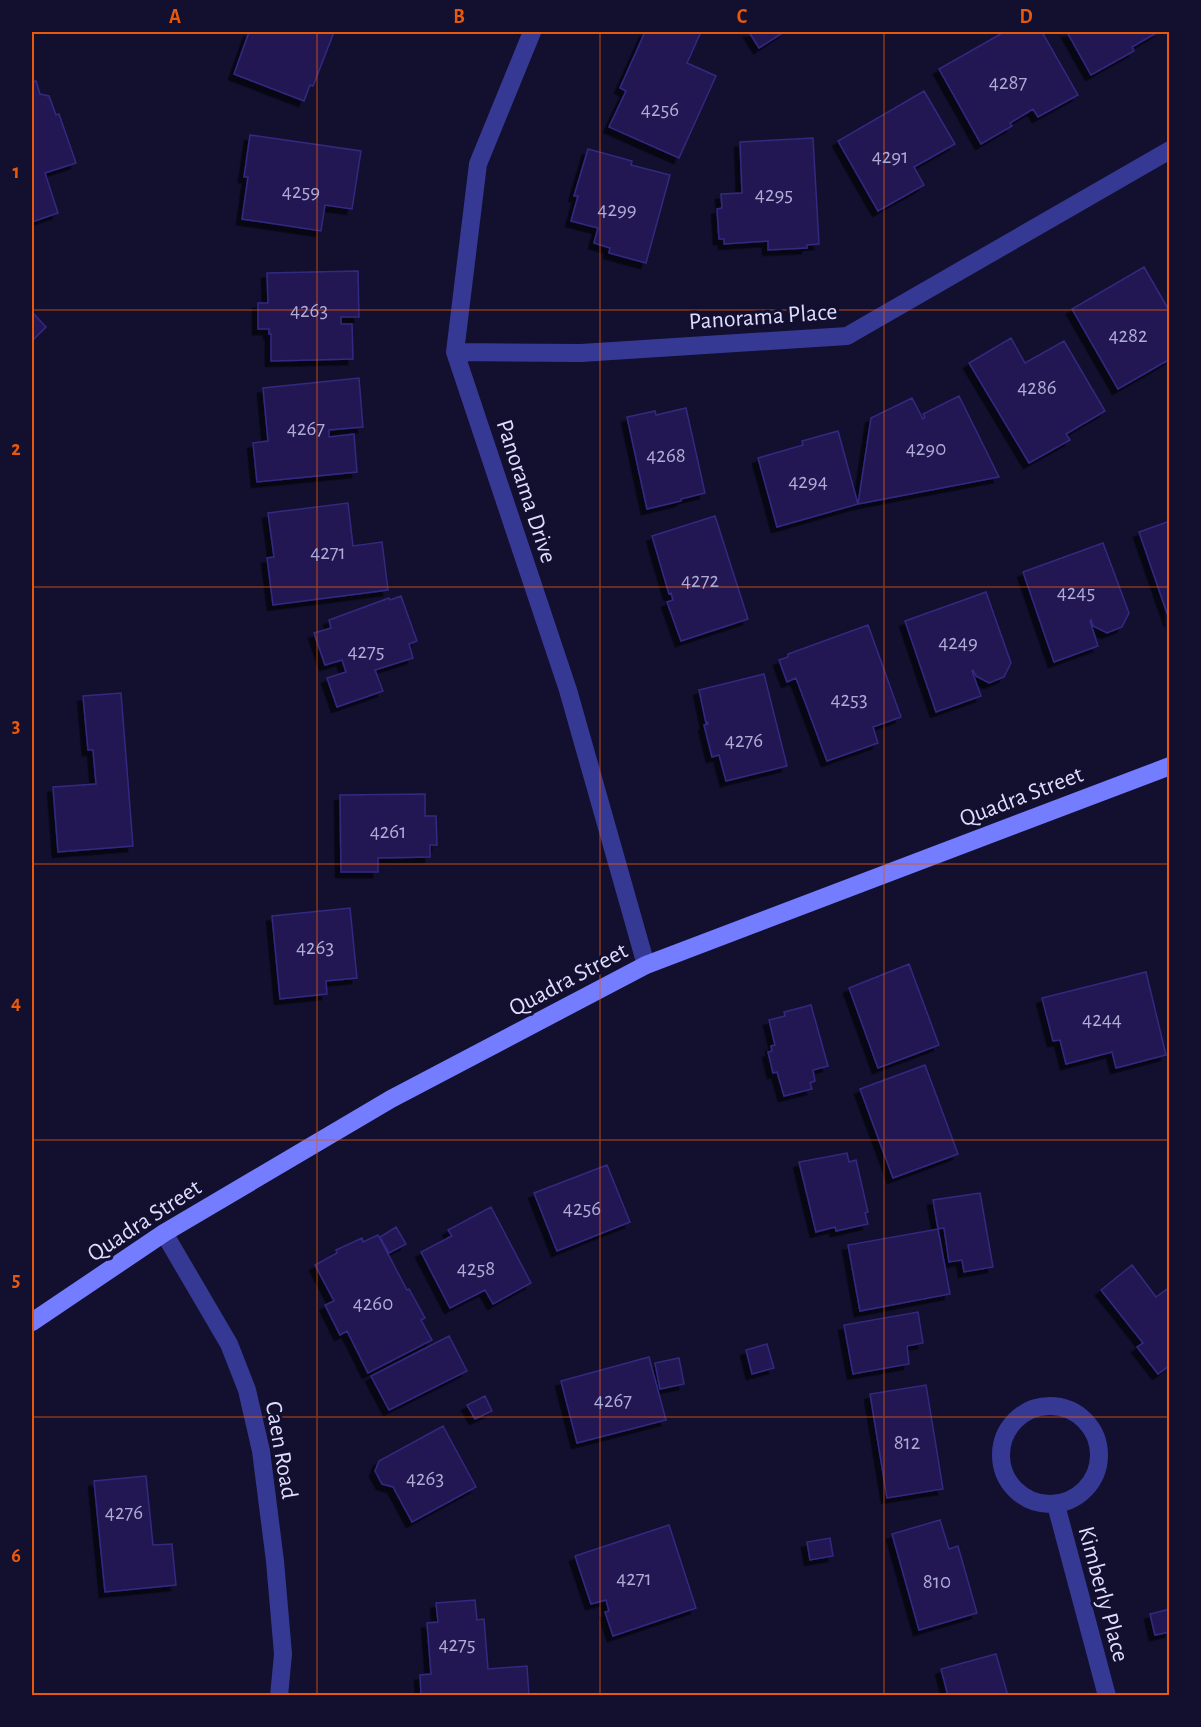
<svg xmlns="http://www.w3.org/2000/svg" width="1201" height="1727" viewBox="0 0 1201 1727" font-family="'Alegreya Sans',sans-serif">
	<defs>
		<filter id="shadow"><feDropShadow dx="-5.5" dy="5.5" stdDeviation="0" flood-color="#0009"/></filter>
	</defs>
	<rect width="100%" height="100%" fill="#120f2f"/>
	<path fill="#201952" stroke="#332981" stroke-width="1.5" filter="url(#shadow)" d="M249,32h85l-21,54 -3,-1 -6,16 -70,-27z
		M645,32h56l-14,31 29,13 -37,82 -70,-31 17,-36 -6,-3z
		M749,32h35l-25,16z
		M1004,32h38l36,63 -40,22 -5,-8 -23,14 2,3 -31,18 -42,-75z
		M1067,32h91l-26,15 2,4 -43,24z
		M36,81l4,13 9,2 7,19 3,-1 17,49 -31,10 13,40 -26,9v-140z
		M924,91l31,53 -41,23 10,18 -46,26 -40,-70z
		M250,135l111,16 -9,58 -27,-4 -4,26 -79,-12 6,-42h-4z
		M813,138l6,106 -12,1v3l-39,2v-9l-44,3v-5h-5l-2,-30 5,-1 -1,-14 21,-1 -2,-51z
		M588,149l44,12 -1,4 39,10 -24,88 -37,-10 1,-5 -16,-5 4,-15 -27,-7 7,-25h-4z
		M1144,267l26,45v47l-52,30 -46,-80z
		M358,271l1,46h-18v7h11l1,35 -82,2v-27h-2v-5h-11v-26h10l-1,-30z
		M32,312l14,15 -14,14z
		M1011,338l14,25 39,-22 41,70 -39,23 4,6 -41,23 -60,-100z
		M359,378l4,49 -34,3v7l25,-3 3,38 -100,10 -4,-39 15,-2 -5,-53z
		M959,396l40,81 -141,27 13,-86 41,-20 11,21 2,-2 -2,-3z
		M686,408l19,85 -24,6v2l-34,8 -20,-92 28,-6 1,4z
		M838,431l20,73 -81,23 -19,-69 45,-13 -1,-4z
		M348,503l5,43 29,-4 6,48 -115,15 -6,-47 7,-1 -6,-44z
		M715,516l33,103 -67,22 -14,-39 6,-2 -2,-7 -2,1 -17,-58z
		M1170,521v101l-31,-90z
		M1103,543l26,70 -7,14 -15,6 -14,-7 -2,-6 -1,1 8,25 -44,16 -31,-90z
		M986,592l25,71 -7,14 -15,6 -13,-7 -3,-6 -1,1 9,25 -45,16 -31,-91z
		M401,596l16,45 -8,3 4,14 -38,12 8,21 -46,16 -10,-29 19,-6 -4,-12 -17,5 -11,-32 17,-5 -2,-8 60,-22 1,2z
		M868,625l33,92 -28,10 5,16 -51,18 -31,-83 -9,4 -8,-22 9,-3v-3z
		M764,674l23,92 -61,15 -7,-26 -7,2 -8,-32 4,-1 -1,-2 -1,1 -7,-33z
		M121,693l12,153 -75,6 -5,-65 43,-3 -3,-34h-5l-5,-54z
		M425,794v22h11l1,29h-7v12l-52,1v14h-37l-1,-77z
		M350,908l7,70 -31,3 1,13 -47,5 -8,-83z
		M909,964l30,81 -61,23 -29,-80z
		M1146,972l20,83 -50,13 -4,-16 -46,12 -6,-24 -7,1 -11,-43z
		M811,1005l17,61 -15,4 2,11 -5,2 2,6 -28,7 -7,-24 -4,1 -5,-21 4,-1 -1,-5 4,-1 -6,-25 16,-4 -1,-4z
		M925,1065l33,89 -65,24 -33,-89z
		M847,1153l2,9 7,-2 12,52 -3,1 3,11 -32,7 -1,-4 -19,5 -17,-70z
		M607,1165l23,57 -73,29 -23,-58z
		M980,1193l13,74 -29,5 -2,-12 -13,2 -5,-34 -6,1 -5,-29z
		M491,1207l40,76 -38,21 -8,-14 -35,18 -29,-56 31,-16 -4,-6z
		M396,1227l10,17 -17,9 -9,-16z
		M938,1229l12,65 -90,17 -12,-66z
		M378,1235l29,55 2,-1 16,29 -4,2 11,20 -64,33 -21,-42 -7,4 -15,-30 9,-4 -19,-36 22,-12 -1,-3 26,-12 1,4z
		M1132,1265l24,32 14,-10v78l-12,9 -21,-27 6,-4 -42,-53z
		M918,1312l5,31 -16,3 2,18 -56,10 -9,-49z
		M449,1336l18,35 -78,39 -18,-34z
		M767,1344l7,24 -22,6 -6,-24z
		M649,1357l17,63 -89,23 -16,-62z
		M679,1358l5,26 -24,5 -5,-26z
		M926,1385l17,104 -56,9 -17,-104z
		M485,1396l7,15 -17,8 -8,-14z
		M443,1426l33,61 -64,35 -19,-35 -11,-3 -7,-13 4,-10z
		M146,1476l7,69 19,-1 4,41 -71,7 -11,-111z
		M940,1520l9,29 9,-3 19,67 -58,17 -27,-96z
		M669,1525l27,83 -83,28 -8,-24 4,-1 -3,-11 -15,4 -16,-48z
		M830,1538l3,18 -23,4 -3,-18z
		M475,1600l2,20 7,-1 4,50 39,-3 2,30 -108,-2 -1,-19 11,-1 -4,-51 11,-1 -2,-19z
		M1170,1609v23l-15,3 -5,-21z
		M996,1654l12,42h-60l-7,-27z"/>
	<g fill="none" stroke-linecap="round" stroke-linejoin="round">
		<path stroke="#353993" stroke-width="18" d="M532,32l-54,132 -23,188 113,338 78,275
			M455,352l126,1 266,-17 323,-186
			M164,1233l65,111 18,46 14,61 14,110 8,93 -4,42
			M1001 1455a49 49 0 1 1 98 0a49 49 0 1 1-98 0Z
			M1056,1505l51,191"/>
		<path stroke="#747cff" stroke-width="18" d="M32,1322l132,-89 227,-134 255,-134 524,-199"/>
	</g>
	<path fill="none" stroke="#e8590c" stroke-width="1.5" stroke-opacity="0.55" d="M317,32v1664M600,32v1664M884,32v1664M32,310h1138M32,587h1138M32,864h1138M32,1140h1138M32,1417h1138"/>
	<g text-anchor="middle" stroke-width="6" stroke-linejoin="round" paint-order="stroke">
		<g font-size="21" fill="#aeacd4">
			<text x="1008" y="89">4287</text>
			<text x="660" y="116">4256</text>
			<text x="890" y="163">4291</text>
			<text x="301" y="198">4259</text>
			<text x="774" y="201">4295</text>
			<text x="617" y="216">4299</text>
			<text x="309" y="317">4263</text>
			<text x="1128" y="342">4282</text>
			<text x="1037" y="394">4286</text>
			<text x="306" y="435">4267</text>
			<text x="926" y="455">4290</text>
			<text x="666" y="462">4268</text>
			<text x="808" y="488">4294</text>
			<text x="328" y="559">4271</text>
			<text x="700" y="587">4272</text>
			<text x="1076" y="599">4245</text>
			<text x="958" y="649">4249</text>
			<text x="366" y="658">4275</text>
			<text x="849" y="706">4253</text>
			<text x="744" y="747">4276</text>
			<text x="388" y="838">4261</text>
			<text x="315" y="954">4263</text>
			<text x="1102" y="1026">4244</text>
			<text x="582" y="1215">4256</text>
			<text x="476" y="1275">4258</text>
			<text x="373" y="1310">4260</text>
			<text x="613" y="1407">4267</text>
			<text x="907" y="1449">812</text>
			<text x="425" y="1485">4263</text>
			<text x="124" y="1519">4276</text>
			<text x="634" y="1585">4271</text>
			<text x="937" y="1588">810</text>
			<text x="457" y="1651">4275</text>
		</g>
		<g font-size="24" fill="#deddff" stroke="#120f2f">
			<text transform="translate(763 316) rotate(-4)" y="8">Panorama Place</text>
			<text transform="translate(527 491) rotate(72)" y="8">Panorama Drive</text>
			<text transform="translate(1021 796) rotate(-21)" y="8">Quadra Street</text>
			<text transform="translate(568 979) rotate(-28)" y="8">Quadra Street</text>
			<text transform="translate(144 1220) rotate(-33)" y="8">Quadra Street</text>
			<text transform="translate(282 1450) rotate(80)" y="8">Caen Road</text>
			<text transform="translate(1104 1594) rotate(75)" y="8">Kimberly Place</text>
		</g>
	</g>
	<rect width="1201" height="1727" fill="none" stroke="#120f2f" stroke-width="66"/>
	<rect x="33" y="33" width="1135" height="1661" fill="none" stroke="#e8590c" stroke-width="2"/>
	<g font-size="20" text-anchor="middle" font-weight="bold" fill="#e8590c">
		<text x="175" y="23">A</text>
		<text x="459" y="23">B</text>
		<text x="742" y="23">C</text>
		<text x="1026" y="23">D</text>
		<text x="16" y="178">1</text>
		<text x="16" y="455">2</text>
		<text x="16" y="732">3</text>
		<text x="16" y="1009">4</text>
		<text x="16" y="1286">5</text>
		<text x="16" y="1562">6</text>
	</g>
</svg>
